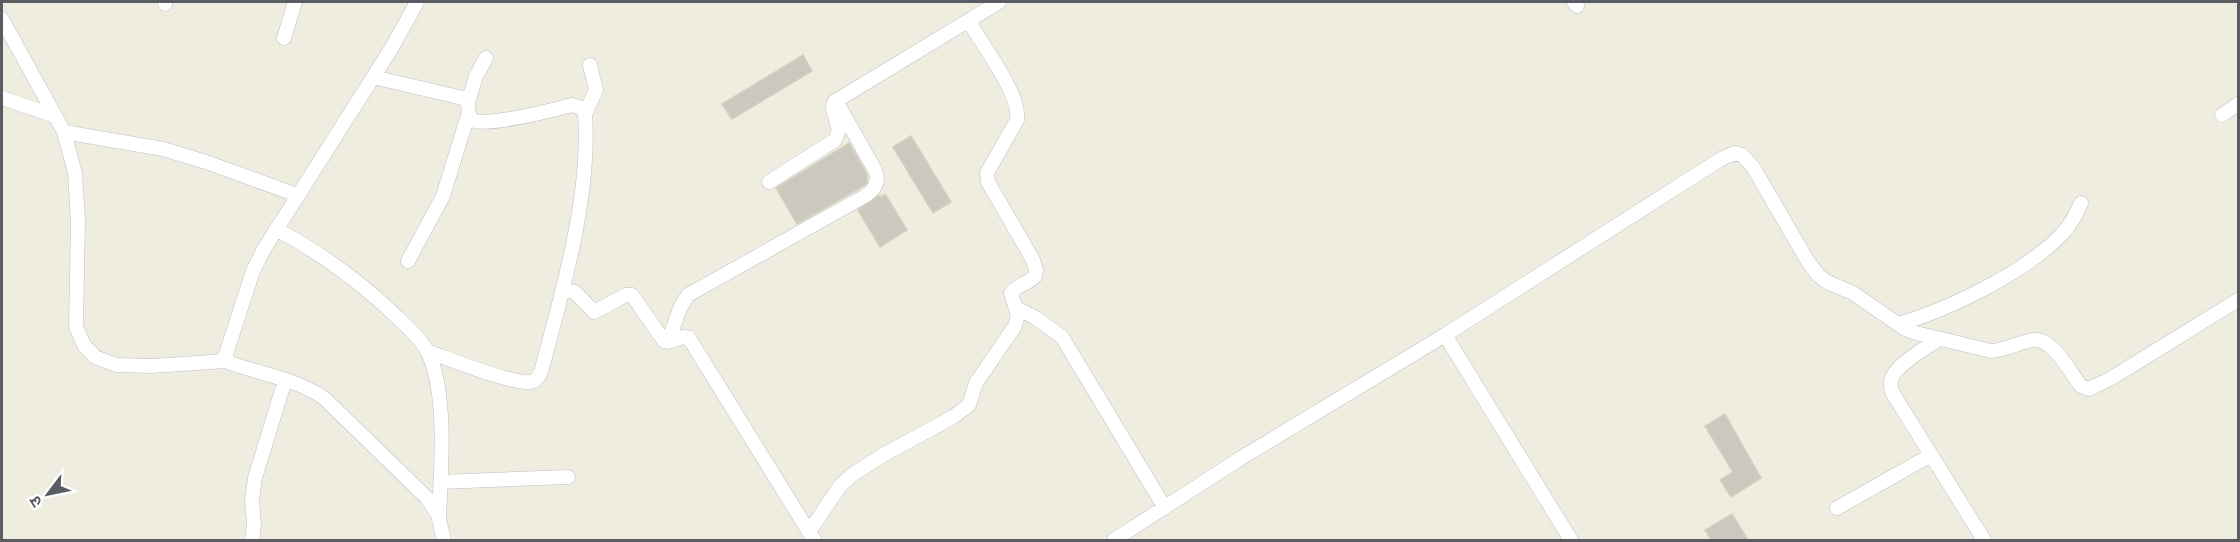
<svg xmlns="http://www.w3.org/2000/svg" width="2240" height="542" viewBox="0 0 2240 542" font-family="Commissioner,'Noto Sans Devanagari',sans-serif">
	<rect width="100%" height="100%" fill="#eeede0"/>
	<path fill="#cbc9bf" stroke="#d3d0be" stroke-width="1.5" d="M803,55l9,16 -80,48 -10,-15z
		M911,136l40,66 -18,11 -40,-66z
		M849,143l18,31v9l-7,5 -63,36 -21,-36z
		M885,194l22,36 -27,17 -22,-37 22,-15 1,2z
		M1725,414l36,64 -30,19 -11,-17 13,-8 -28,-46z
		M1732,514l16,26h-37l-6,-10z"/>
	<g fill="none" stroke-linecap="round" stroke-linejoin="round">
		<g stroke="#bebfc6" stroke-width="15">
			<path id="street" d="M417,2l-26,47 -127,200 -11,22 -28,86 5,6c32,11 66,16 94,35l103,100 11,17 6,25
				M1574,2l3,4
				M165,4v-2
				M2,19l62,113 11,41 3,48 -2,106 8,18 11,12 21,8 35,1 75,-5
				M284,38l11,-36
				M373,77l90,21 5,5c1,6 -1,13 5,17 10,8 84,-11 99,-15l10,3 3,6c6,82 -23,179 -44,258 -2,4 -5,9 -10,10 -18,3 -84,-24 -104,-31
				M2,98l53,18
				M468,103l8,-27 10,-18
				M585,114l11,-24 -6,-25
				M2222,115l16,-11
				M64,132l99,17 43,13 91,33
				M769,182l66,-42 4,-10 -6,-21 1,-7 165,-100
				M276,229c45,24 85,53 122,89 12,11 26,24 32,39 17,42 11,114 9,160
				M408,261l35,-65 25,-81
				M562,290l13,2 19,20 32,-17h6l32,46c9,3 16,-7 25,-3l125,202
				M1016,308l20,10 26,19 103,171
				M1898,324c50,-14 128,-52 164,-90 9,-9 14,-20 19,-31
				M1445,335l126,205
				M1939,339c-12,8 -46,27 -48,42 -1,4 0,7 1,11l92,148
				M668,342l12,-34 8,-13 177,-99c10,-7 15,-14 10,-26l-39,-69
				M440,482l128,-5
				M1837,508l94,-53
				M809,532l31,-46 12,-11 31,-20 70,-38 16,-12 7,-22 39,-57 3,-11 -7,-22c6,-8 17,-9 24,-17l1,-6 -3,-10 -45,-78 -1,-9 30,-53c4,-25 -35,-76 -48,-98
				M252,540l2,-16 -2,-23 3,-23 30,-98
				M1114,540l127,-82 204,-123 276,-176 14,-6 7,2 11,12 54,93 11,15 9,7 26,11 52,36 11,4 75,18c15,-1 27,-8 41,-11 20,-4 37,31 49,46l8,3 21,-10 128,-79"/>
		</g>
		<use href="#street" stroke="#fff" stroke-width="14"/>
	</g>
	<rect width="2240" height="542" fill="none" stroke="#595c63" stroke-width="6"/>
	<g transform="translate(48 494) rotate(238)" stroke="#ffffff" stroke-width="4.5" paint-order="stroke">
	<path d="M0-4.5L10 22L0 15L-10 22Z" fill="#595c63"/>
	<text y="-9" font-size="16" font-weight="bold" text-anchor="middle" fill="#595c63">उ</text>
	</g>
</svg>
